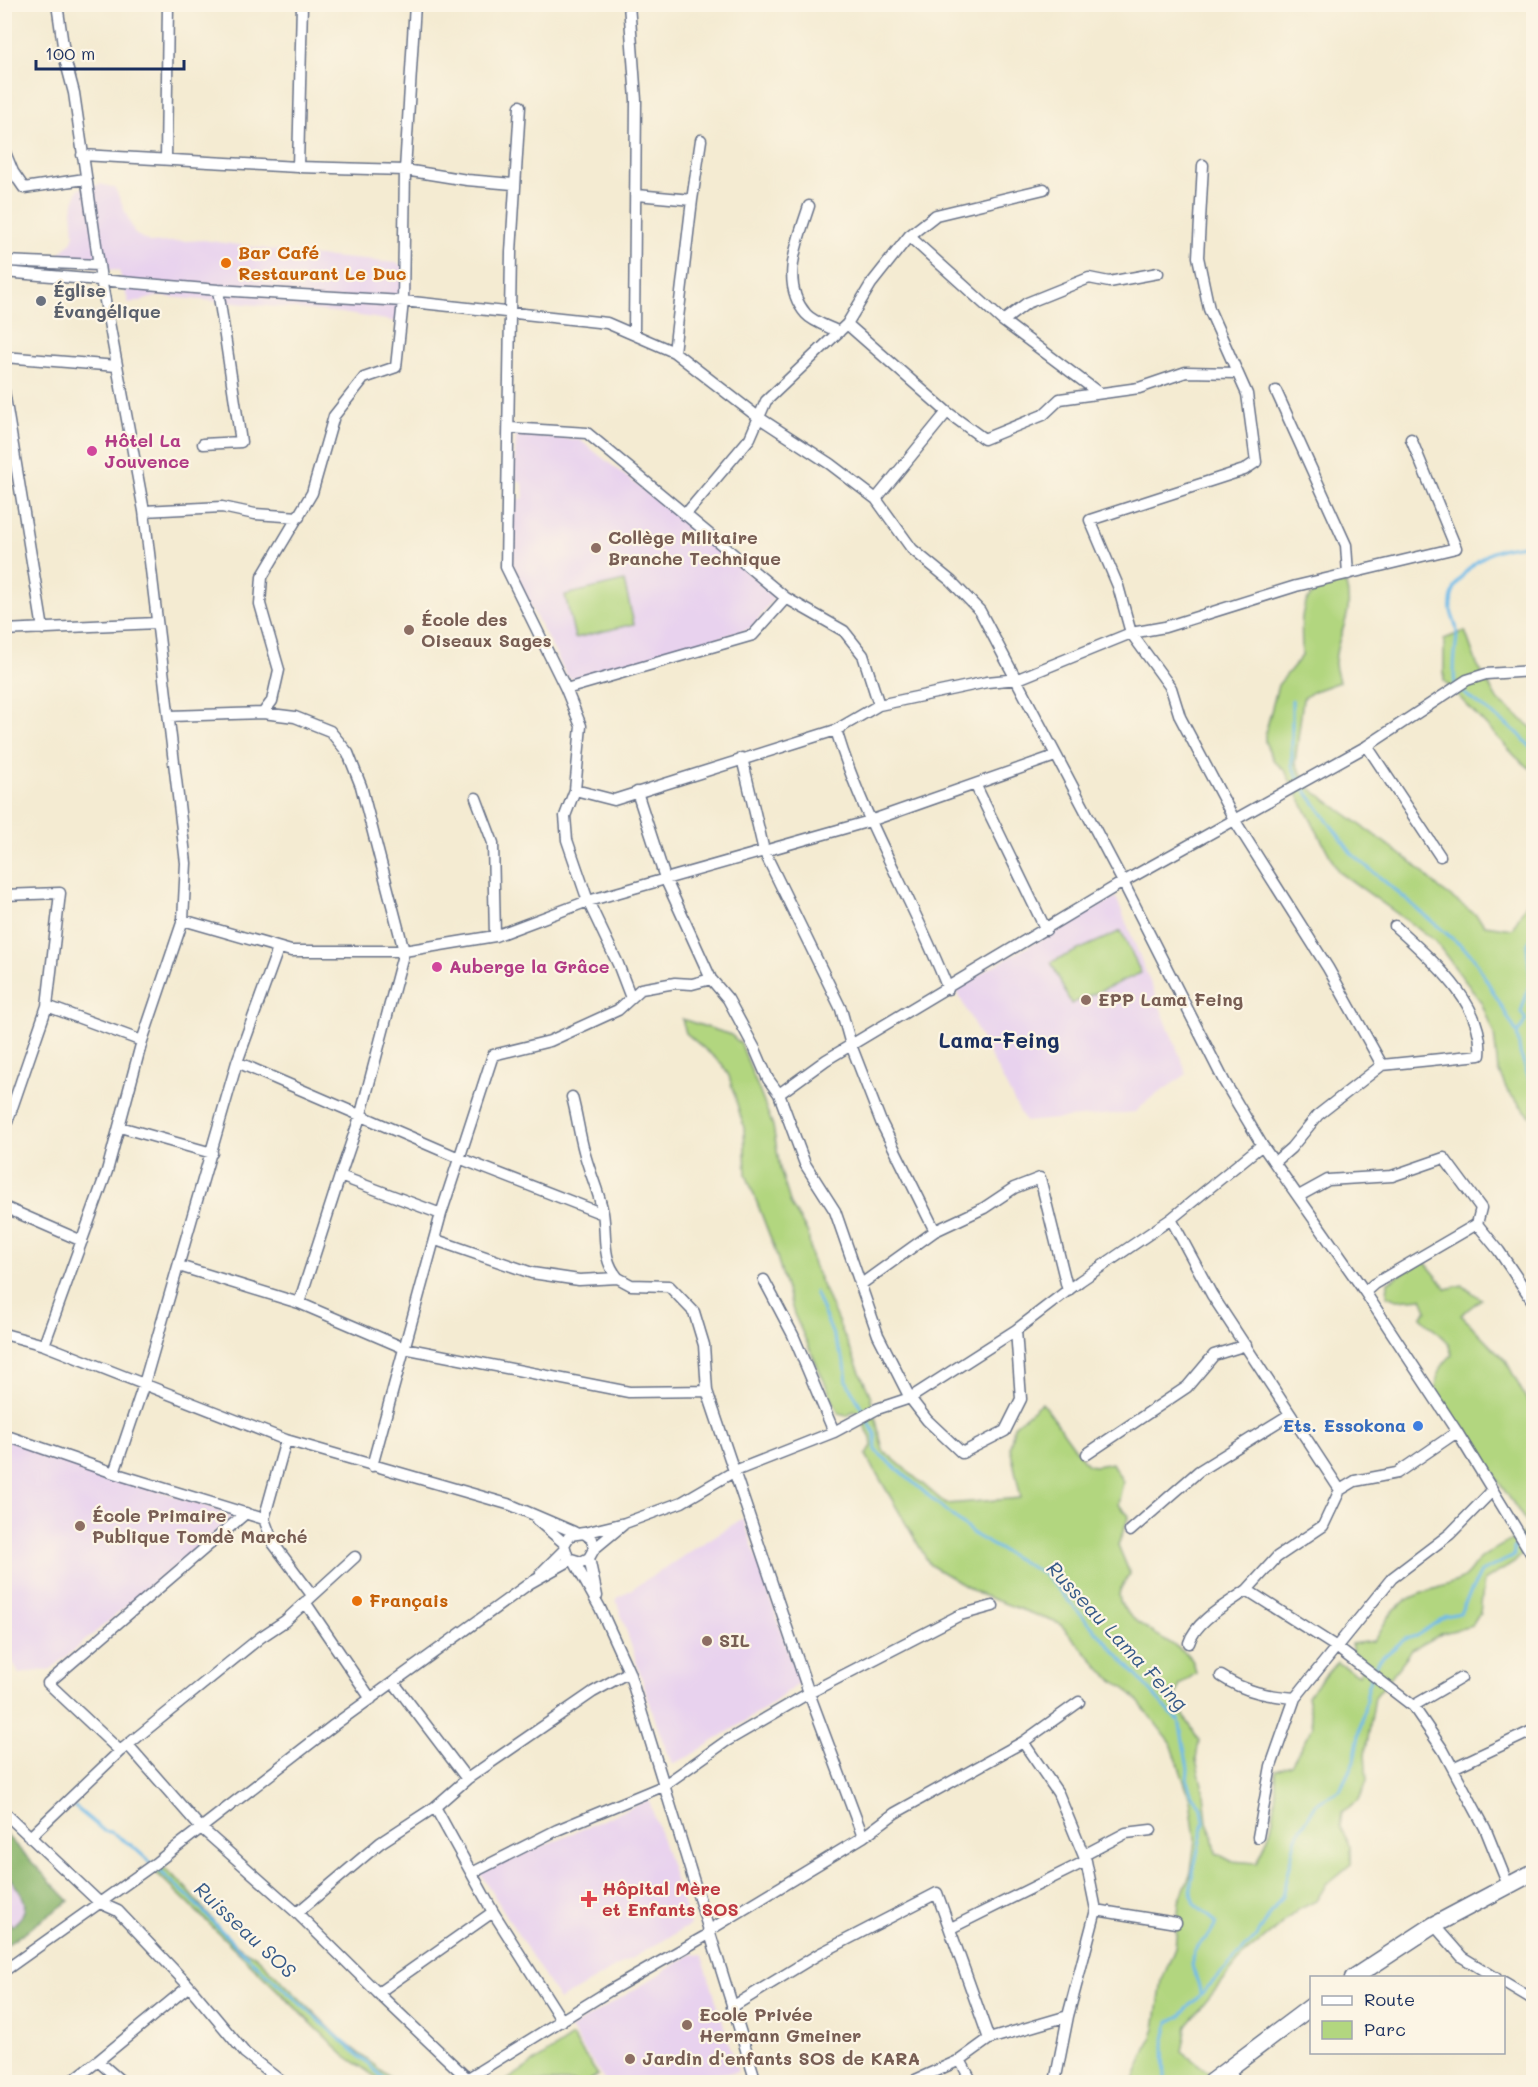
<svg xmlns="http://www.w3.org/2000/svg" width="1538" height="2087" viewBox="0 0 1538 2087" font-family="Mali,sans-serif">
	<rect width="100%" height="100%" fill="#fcf5e5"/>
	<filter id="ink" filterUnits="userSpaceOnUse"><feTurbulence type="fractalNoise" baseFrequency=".0167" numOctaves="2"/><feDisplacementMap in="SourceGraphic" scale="12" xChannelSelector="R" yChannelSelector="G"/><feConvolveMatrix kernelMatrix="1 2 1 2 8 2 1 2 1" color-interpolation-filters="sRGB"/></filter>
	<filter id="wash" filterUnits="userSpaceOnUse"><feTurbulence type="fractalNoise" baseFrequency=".008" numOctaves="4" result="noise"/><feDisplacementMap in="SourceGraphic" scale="24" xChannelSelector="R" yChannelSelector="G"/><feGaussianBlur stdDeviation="1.35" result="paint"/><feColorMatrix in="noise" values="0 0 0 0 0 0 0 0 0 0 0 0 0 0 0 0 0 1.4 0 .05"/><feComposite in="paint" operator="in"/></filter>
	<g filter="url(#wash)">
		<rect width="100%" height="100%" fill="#f4ebd2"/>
		<path fill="#e8d2ee" d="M101,184l14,4 20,46 16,9 53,-3 104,15 89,8 12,7 2,14 -6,39 -63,-10 -183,-17 -30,8 -10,-33 -64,-12 17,-18 2,-7 -2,-24 6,-21z
			M516,434l64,6 196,155 -24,33 -175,53 -10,-5 -58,-111 3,-64 12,-3 -1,-14 -9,-6z
			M1116,897l71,177 -36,24 -16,14 -110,10 -70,-134z
			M4,1439l231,77 -184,153 -32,5 -14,-27z
			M743,1518l56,165 -33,25 -78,49 -16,7 -13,-33 -43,-132z
			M649,1800l41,125 -131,75 -79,-127z
			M4,1834l65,67 -64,45h-1z
			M692,1954l10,1 36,117 -133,9 -35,-52z"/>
		<path fill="#b2d67f" stroke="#66826e" stroke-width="1.5" d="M624,581l10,43 -59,14 -10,-43z
			M1338,583l8,1c9,36 -10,48 -11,79 0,6 3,13 4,19l-25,9 -11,8 -8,64 15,25 104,76 26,25 36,26 9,10 27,4 21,-37v227l-25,-27 -10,-22 -4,-36 -13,-32 -46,-61 -97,-70 -53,-100 -11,-10 -9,-19v-8l13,-49 24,-29c0,-37 -8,-64 36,-73z
			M1465,631l12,33 20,35 36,30v42l-17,-14 -72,-76v-42z
			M1121,931l20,42 -70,31 -20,-42z
			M682,1019l49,16 10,9 32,82 7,43 11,36 17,28 4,29 58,133 13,55 63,54 75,-6 -11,-51 4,-21 28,-24 45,63 9,1 16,-3 11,19 -5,22 11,12 -11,29 12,29c-3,5 -8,11 -10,16 -9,30 59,51 72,70 2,3 3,10 4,13l-16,12 -4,12 2,9 21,34 -3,20 8,33 3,29 6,14 3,17 15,8 26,2c18,-36 19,-53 19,-93l15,-5 22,-39 -6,-30 30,-34 22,13 6,-11 -12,-12 -2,-8 23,-3c6,-8 10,-19 17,-27 17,-22 46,-24 69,-34 10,-5 12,-14 19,-20 12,-11 37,-21 52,-31l-95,-138c0,-16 4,-25 16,-36l-4,-12 -27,-26 6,-7 -5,-12 -25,2 -10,-4 1,-14 36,-21 23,28 15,-4 19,14 -20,16 45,46 27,51v131l-19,20 -30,18 -4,32 -8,13 -29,7 -31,17 -37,47 -10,58 2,26 -8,19 -17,12 -2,15 11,20v17l-25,21 -10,16 -18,9 -56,47 -55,68 -5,27 29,22 -11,8h-67l22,-53 7,-49 13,-32 4,-46 12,-30 4,-33 -5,-40 -19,-56 -38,-48 -27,-20 -46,-51 -81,-30 -49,-29 -64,-110 6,-9 -1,-9 -16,-27 -8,6 -8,-2 -45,-100 -20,-67 -28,-73 -2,-46 -15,-52 -7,-12 -36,-31z
			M160,1866c38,22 55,74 96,90l87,85 53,41h-13l-39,-27 -184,-179 -5,-4z
			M572,2037l26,38 -11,7h-80l-1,-1z"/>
		<path fill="#8db76e" stroke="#547366" stroke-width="1.5" d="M5,1834l64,67 -64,45v-26l7,6c30,-24 -1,-39 -8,-58 -2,-9 0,-24 1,-34z"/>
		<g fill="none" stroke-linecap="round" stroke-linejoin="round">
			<path stroke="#70bbe9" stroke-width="3" d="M1455,684c-3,-19 1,-33 2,-51 0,-9 -5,-15 -6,-23 -3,-28 26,-54 50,-61 10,-3 22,-3 33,-6
				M1458,689l61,45 15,17
				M1292,700v66l11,21 49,67 120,101 45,78 3,20 14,39
				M1518,1033l8,-13 -5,-8 10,-31 -4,-35 7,-14
				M815,1292l30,72 2,18 17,30
				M866,1418l9,16 1,17 100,85 69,39 131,144h3l9,50 -1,12 5,14 10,13 2,14 -13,60v12l3,10 22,18c-2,13 -16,18 -22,30 -7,16 6,27 6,41
				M75,1807l29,24 7,1 20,13 59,53 47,49 151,135
				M1165,2082l-1,-38 5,-22 11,-6 76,-79 26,-41 14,-59 20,-33 24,-14 14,-29 16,-83 7,-16 28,-23 11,-3 30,-20 14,-3 21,-41 33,-16v-8l20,-15"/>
		</g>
	</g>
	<g filter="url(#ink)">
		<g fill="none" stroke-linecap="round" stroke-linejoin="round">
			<g stroke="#677187" stroke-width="13">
				<path id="street" d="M57,4l8,55 9,34 27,186 43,232 42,352 -3,57 -41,121 -35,130 -63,174 242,95 225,65 63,27
					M629,4l7,96 -2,233
					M520,106l-9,146 -5,315 60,122 15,37 -6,64 -10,26 2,24 21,61 30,63 13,34
					M4,150l9,22 11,16 61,-9
					M82,155l216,12 107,3 62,10 46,4
					M166,159l2,-155
					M1203,165l-5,92 11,52 38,85 9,68 -12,8 -154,50 28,66 13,47 40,55 9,29 55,104 93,147 54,97
					M298,167l4,-163
					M637,195l55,5 9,-60
					M809,206c-11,34 -30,77 -3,108 7,8 23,13 33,18
					M909,236l94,85 96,72
					M4,261l95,4
					M4,272l214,18 185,11 204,22 67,29 84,65 72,47 46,35 36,50 39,32 29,30 143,271 101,199 38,64 103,147 92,140 77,126
					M1003,321l24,-18 62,-25 20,4 49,-9
					M847,324l100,88 37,27 59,-24 17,-16 79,-11 47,-16 50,1
					M674,352l18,-152
					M4,357l113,9
					M4,391l39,238
					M1276,391l70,154 2,29
					M510,428l77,5 199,165 58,33 19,24 16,50
					M203,444l38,-2 -23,-152
					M876,499l71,-87
					M144,511l78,-4 33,7 44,3
					M685,515l65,-77 16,-37 81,-77 24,-40 38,-48 27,-21 108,-26
					M4,630l153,-7
					M566,689l187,-54 33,-37
					M263,713l9,-12 7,-31 -19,-66 2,-27 50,-84 22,-77 30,-38 32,-11 7,-66 2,-131 10,-166
					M170,716l93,-3 32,4 35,14 18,22 13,33 43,165 -43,163 -21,62 101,38
					M836,730c27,91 78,171 112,259
					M1367,746l73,110
					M742,758l22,93 77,158 10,36 30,77 54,109
					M976,786l70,144
					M575,790l39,10 222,-70 43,-25 108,-23 31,-3 113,-46 34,-6 131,-41 160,-38 -45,-109
					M637,792l28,86 46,101
					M476,798l17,45 2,93
					M4,895l56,-2 -13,113 -43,125
					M183,920l108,31h113l91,-15 93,-35 282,-80 185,-65
					M47,1006l95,35
					M237,1062l222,96 144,56
					M779,1094l47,-34 297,-178 244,-136 100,-66 19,-6 48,-3
					M572,1097c5,18 7,36 12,54 5,21 15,40 19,62 4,24 -2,45 15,65
					M120,1127l92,26
					M1275,1162l16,-14 27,-33 64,-50 98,-10c5,-52 -51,-97 -85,-129
					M1299,1196l29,-16 64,-4 52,-18 37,50 -4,16 -103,60 -9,8
					M4,1207l78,34
					M1171,1219l41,76 128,195 -17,36 -46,31 -30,33 88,56 78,60 30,44 42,78 23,57
					M1477,1224l22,27 35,52
					M436,1240l96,33 47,7 39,-2 13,7 38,1 25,26 10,33 3,46 102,302 -84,49 -62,44 -106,44 -85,43
					M179,1266l120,37 105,45 225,44 78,-1
					M764,1280l29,55 41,97
					M860,1285l75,-54 49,-23 30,-20 26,-10 28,113
					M299,1303l41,-127
					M4,1334l40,11
					M4,1435l113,39 147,45
					M286,1440l-22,79 9,24 39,52
					M1087,1454l100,-67 27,-32 32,-10
					M372,1466l69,-252 52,-159 57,-14 68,-31 23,-21 34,-6 17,1 19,-5 17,20 27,50 13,30 11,15 26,70 30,47 43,124 32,63 17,22 35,33 43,-22 16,-32 -5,-69
					M114,1473l30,-89 93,-322 41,-113
					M1340,1490l15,-9 42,-8 60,-41
					M537,1520l27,23
					M1130,1531l69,-60 90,-56
					M584,1533l41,-10 57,-21 53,-31 99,-39 43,-23 33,-11 106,-68 64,-49 91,-62 91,-74
					M594,1549l29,-24
					M589,1558l-8,4 -13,-4 -4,-13 6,-10 14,-2 8,6 2,10 -5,9 8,38
					M574,1561l26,47 29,64 127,410
					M541,1573l23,-23
					M305,1602l66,97
					M1189,1643c7,-23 39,-39 58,-53
					M1221,1676c24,16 47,20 74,22l97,-120 58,-44 42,-43
					M394,1683l73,96
					M1413,1706l48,-28
					M1023,1742l35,51 28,68 10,49 -28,106 -13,66
					M128,1745l72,82 97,86 81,80 115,-81 -58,-105
					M120,1751l-72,-68 198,-170
					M1453,1768l81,-38
					M4,1812l96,91 18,8 71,75 56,67 37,29
					M30,1837l90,-86 141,-114 24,-16 70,-64
					M863,1837l-54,-144 151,-78 33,-9
					M1258,1837l13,-71 24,-68
					M1084,1855l42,-22 25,-3
					M1096,1910l80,13
					M493,1912l69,109
					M297,1913l83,-70 55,-36 32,-28 126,-87 36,-20
					M1434,1925l28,32 34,21
					M951,1928l135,-67
					M708,1931l155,-94 32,-24 128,-71 56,-40
					M4,1971l153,-109 177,-137 196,-142 41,-23
					M1504,1982l30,18
					M378,1993l90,86
					M732,2007l87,-53 118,-61 52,146
					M960,2060l12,22
					M98,2061l91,-75
					M1228,2069l9,13
					M71,2082l27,-21 24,21
					M462,2082l147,-91 100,-57
					M911,2082l49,-22 29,-21 79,-23"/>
			</g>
			<g stroke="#677187" stroke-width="19">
				<path id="primary" d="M1353,1978l81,-53 100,-53
					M1211,2082l101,-76"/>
			</g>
			<use href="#street" stroke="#fff" stroke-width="10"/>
			<use href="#primary" stroke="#fff" stroke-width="16"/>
		</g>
	</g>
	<g fill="#e8710a" stroke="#fcf5e5" stroke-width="2">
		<circle cx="226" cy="263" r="6"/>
		<circle cx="357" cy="1601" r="6"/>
	</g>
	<circle fill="#6b7280" stroke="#fcf5e5" stroke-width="2" cx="41" cy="301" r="6"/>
	<g fill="#d1479c" stroke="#fcf5e5" stroke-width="2">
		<circle cx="92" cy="451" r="6"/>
		<circle cx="437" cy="967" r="6"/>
	</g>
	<g fill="#8d6e63" stroke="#fcf5e5" stroke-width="2">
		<circle cx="596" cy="548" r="6"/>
		<circle cx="409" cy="630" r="6"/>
		<circle cx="1086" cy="1000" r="6"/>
		<circle cx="80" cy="1526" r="6"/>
		<circle cx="707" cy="1641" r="6"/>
		<circle cx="687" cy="2025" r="6"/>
		<circle cx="630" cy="2059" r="6"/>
	</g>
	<circle fill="#3f7fe0" stroke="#fcf5e5" stroke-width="2" cx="1418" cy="1426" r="6"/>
	<path fill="#e0444e" stroke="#fcf5e5" stroke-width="2" d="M586 1890h6v6h6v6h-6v6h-6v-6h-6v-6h6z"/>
	<g text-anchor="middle" stroke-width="4.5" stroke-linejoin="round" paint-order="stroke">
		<g font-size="18" font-weight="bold" fill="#c56008" stroke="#fcf5e5" text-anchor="start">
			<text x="238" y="259">Bar Café<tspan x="238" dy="21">Restaurant Le Duc</tspan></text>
			<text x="369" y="1607">Français</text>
		</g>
		<g font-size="18" font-weight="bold" fill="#5b616d" stroke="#fcf5e5" text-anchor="start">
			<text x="53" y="297">Église<tspan x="53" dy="21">Évangélique</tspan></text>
		</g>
		<g font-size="18" font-weight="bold" fill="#b23c85" stroke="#fcf5e5" text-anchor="start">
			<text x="104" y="447">Hôtel La<tspan x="104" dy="21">Jouvence</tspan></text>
			<text x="449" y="973">Auberge la Grâce</text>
		</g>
		<g font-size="18" font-weight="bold" fill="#785e54" stroke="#fcf5e5" text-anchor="start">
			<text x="608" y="544">Collège Militaire<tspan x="608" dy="21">Branche Technique</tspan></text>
			<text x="421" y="626">École des<tspan x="421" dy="21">Oiseaux Sages</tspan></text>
			<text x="1098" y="1006">EPP Lama Feing</text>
			<text x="92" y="1522">École Primaire<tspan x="92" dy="21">Publique Tomdè Marché</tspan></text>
			<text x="719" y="1647">SIL</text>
			<text x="699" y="2021">Ecole Privée<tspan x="699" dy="21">Hermann Gmeiner</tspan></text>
			<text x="642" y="2065">Jardin d'enfants SOS de KARA</text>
		</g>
		<g font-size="18" font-weight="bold" fill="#366cbe" stroke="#fcf5e5" text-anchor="end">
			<text x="1406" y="1432">Ets. Essokona</text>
		</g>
		<g font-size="18" font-weight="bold" fill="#be3a42" stroke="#fcf5e5" text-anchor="start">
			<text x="602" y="1895">Hôpital Mère<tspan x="602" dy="21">et Enfants SOS</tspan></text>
		</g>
		<g font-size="20" font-style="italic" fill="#355988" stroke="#fcf5e5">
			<text transform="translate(1117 1636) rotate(47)" y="7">Russeau Lama Feing</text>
			<text transform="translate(245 1930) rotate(43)" y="7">Ruisseau SOS</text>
		</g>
		<g font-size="21" font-weight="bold" fill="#1b2f5e" stroke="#fcf5e5">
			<text x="999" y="1048">Lama-Feing</text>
		</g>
	</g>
	<rect width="1538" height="2087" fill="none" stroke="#fcf5e5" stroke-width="24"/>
	<rect x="1310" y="1976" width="195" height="78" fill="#fcf5e5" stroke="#a2a6af" stroke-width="1.5"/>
	<rect x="1322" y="1996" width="30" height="9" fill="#ffffff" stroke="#a2a6af" stroke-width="1.5"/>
	<text x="1364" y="2006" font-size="18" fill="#1b2f5e">Route</text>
	<rect x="1322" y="2021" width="30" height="18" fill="#b2d67f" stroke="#a2a6af" stroke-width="1.5"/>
	<text x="1364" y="2036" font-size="18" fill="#1b2f5e">Parc</text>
	<path d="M36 60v9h148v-9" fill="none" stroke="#1b2f5e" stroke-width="3"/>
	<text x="45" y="60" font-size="18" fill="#1b2f5e" stroke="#fcf5e5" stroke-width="4.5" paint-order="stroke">100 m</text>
</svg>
